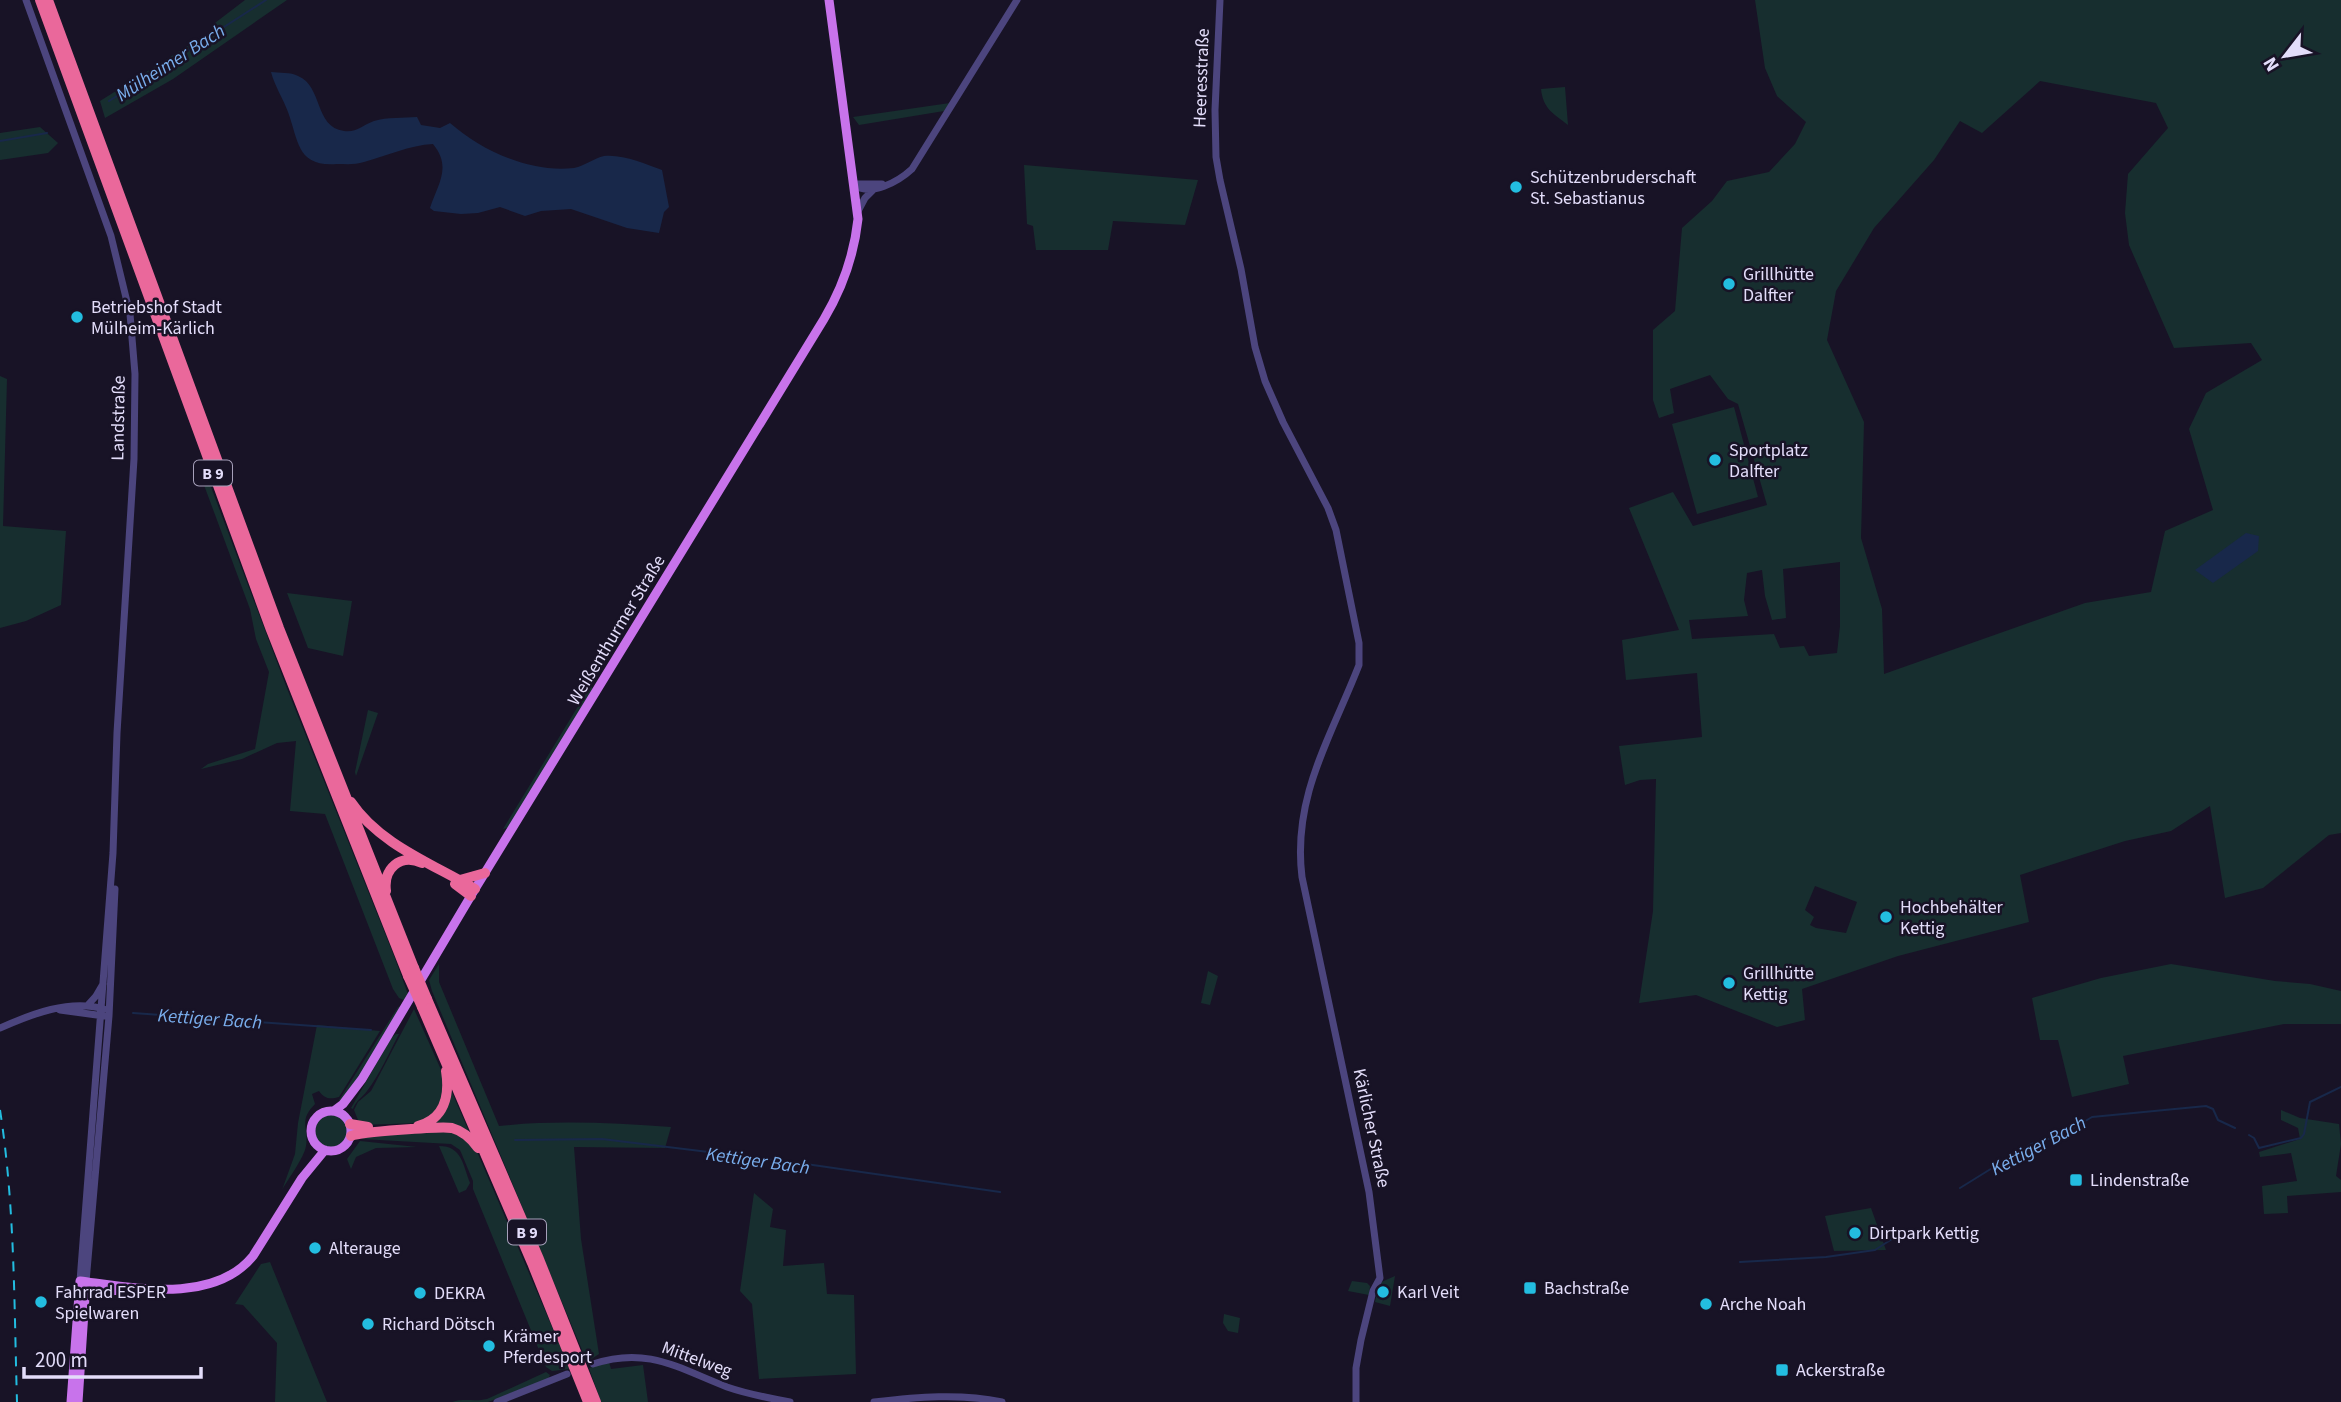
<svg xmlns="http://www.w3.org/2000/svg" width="2341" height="1402" viewBox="0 0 2341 1402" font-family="'Source Sans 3',sans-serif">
	<rect width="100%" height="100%" fill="#181326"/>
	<path fill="#172e2f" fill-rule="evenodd" d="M245,0h42l-114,79 -68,39 -5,-17 113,-71 -2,-4z
		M1755,0h586v833l-12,2 -66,53 -38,10 -15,-92 -39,25 -46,10 -105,34 9,47 -131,34 -96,33 3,31 -28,7 -81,-32 -57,8 14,-92 3,-132 -16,1 -15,5 -6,-39 83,-9 -5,-64 -71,7 -4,-40 57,-10 -50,-122 44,-16 20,34 74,-21 -29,-101 -10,-5 -18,-24 -40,14 4,24 -15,5 -6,-18v-70l22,-19 7,-83 30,-27 15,-20 42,-9 26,-28 11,-22 -29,-26 -12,-28zM2040,81l116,22 12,25 -40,46 -3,39 4,32 45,103 77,-5 11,17 -56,33 -17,36 24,81 -48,21 -14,61 -66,11 -201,71 -2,-65 -21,-71 3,-116 -37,-82 9,-49 38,-63 60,-68 26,-39 22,12zM1840,562v64l-3,27 -28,3 -5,-10 -24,2 -6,-14 -82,5 -3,-19 59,-4 -4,-16 3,-27 15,-3 3,26 7,24 14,-2 -3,-49zM1815,886l42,16 -11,31 -30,-5 -6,-3 4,-8 -9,-7z
		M1565,87l3,38c-14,-11 -25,-16 -27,-36z
		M950,103l-6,8 -85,14 -6,-8z
		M40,127l18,16 -10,10 -48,7v-27z
		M1024,165l174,15 -13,45 -72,-4 -5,29h-72l-3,-24 -6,-2z
		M0,376l7,3 -4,147 63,5 -5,74 -35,16 -26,7z
		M1734,407l24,90 -61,17 -25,-90z
		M201,477l10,10 75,199 108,270 15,41 -3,4 -7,-3 -6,-9 -68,-175 -35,-3 6,-70 -19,2 -35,16 -41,10 7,-5 47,-15 14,-77 -13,-33 -6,-30z
		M287,593l65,8 -9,55 -35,-8z
		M590,684l4,7 -84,136 -7,2 85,-139z
		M368,710l10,3 -22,63 -1,-4z
		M439,964v18l60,144c57,-6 114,-3 172,1l-6,21 -91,-1 7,92 18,115 -12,8 -155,-371 -3,-11z
		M2171,964l104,17 35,3 31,7v33h-57l-161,32 6,28 -57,13 -14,-57h-18l-8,-42 69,-20z
		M1208,971l10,5 -8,29 -9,-2z
		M401,1006l-28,50 -31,47 -3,-3 59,-93z
		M414,1009l28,63 3,12 -6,25 -19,14 -60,2 -6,-15 4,-8 13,-11z
		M317,1025l63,6 -41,66c-10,3 -15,1 -20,-6l-7,3 3,10c-17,17 -6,24 -9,42 -2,12 -18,33 -24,44l13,-36 3,-31z
		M396,1034h3c-10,19 -19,40 -32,57 -5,7 -11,9 -14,18l-2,-1 40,-70z
		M451,1090l19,44 -37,-11z
		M2281,1110l19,8 39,6 2,20 -5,32 5,4v12l-54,4 1,17 -24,1 -2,-28 35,-5 -6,-28 -31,4 -1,-5 41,-13 -2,-11 -17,-8z
		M313 1130a18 18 0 1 1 36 0a18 18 0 1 1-36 0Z
		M442,1130c15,3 28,10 36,24l92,215 -18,2 -6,-4 -73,-178v-8l-13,-31 -9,-6 -90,-5 4,-4z
		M360,1141l57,6 -41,1 -20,9 -5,12 -4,-10z
		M439,1146c23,0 24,19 31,37l-4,7 -7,3z
		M754,1193l19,16 -3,18 16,3 -3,36 41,-3 3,31 27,1 2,79 -97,5 -7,-75 -12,-13z
		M1871,1208l15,42 -52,1 -9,-35z
		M270,1262l57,140h-52l2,-59 -34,-38 -8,-1 26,-40z
		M1395,1276l-5,30 -15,-4 4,-19z
		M1352,1281l15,2 3,3 -1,9 -21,-4z
		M1224,1314l16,4 -2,15 -10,-2 -5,-8z
		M609,1362l2,7 32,-4 5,37h-47l-12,-34z
		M546,1372l4,3 -2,4 -60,23h-36c12,-4 23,0 35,-3z"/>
	<path fill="#18284a" d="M271,72c8,1 20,0 27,4 25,10 16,51 46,55 12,2 19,-6 30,-10 13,-4 30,-3 43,-4l4,8 19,3 10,-5c32,28 80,50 124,45 11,-2 20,-10 30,-12 19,-2 41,8 58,14l7,37 -5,5 -5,21 -32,-5 -56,-19 -30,2 -16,5 -25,-9 -22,6 -17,1 -27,-3 -4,-3c8,-24 22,-41 3,-64 -23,1 -47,12 -69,18 -9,3 -18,2 -27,2 -40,3 -38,-22 -49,-52 -5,-14 -13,-25 -17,-40z
		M2246,533l13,3 -1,15 -45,32 -18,-13z"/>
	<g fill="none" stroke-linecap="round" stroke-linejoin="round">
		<path stroke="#18284a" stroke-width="2" d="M109,101l157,-101
			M0,141l47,-8
			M133,1013l238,17
			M2249,1135l5,3 5,10 42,-10 3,-4 6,-32 31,-15
			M515,1140l87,-1 197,24 201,29
			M1960,1188l71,-44 31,-9 30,-18 114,-11 7,3 5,11 17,8
			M1740,1262l86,-5 49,-7 17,-11"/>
		<path stroke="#4c457e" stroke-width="7" d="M26,0l85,236 19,78 5,60 -1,85 -17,274 -4,120 -33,428
			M1220,0l-5,110 1,47 4,23 21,89 14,78 10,34 18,41 45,86 8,22 23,113v22c-28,72 -67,132 -57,212l67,315 11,86 -7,13 -12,49 -5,28v34
			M854,184c16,14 45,-3 58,-15l105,-169
			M854,184h28
			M857,213l8,-15 9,-9
			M87,1006l9,-10 7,-12
			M60,1010l44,6
			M0,1028c32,-14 69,-29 104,-19
			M86,1282l23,-266 6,-127
			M593,1364c54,-18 85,4 134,23 20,7 41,11 63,15
			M497,1402l70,-28
			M874,1402c43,-5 86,-9 128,0"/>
		<path stroke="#c873eb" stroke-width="9" d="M335,1110l8,-6 19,-25 113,-190 349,-570c19,-32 30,-63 34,-100l-29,-219
			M311 1131a20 20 0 1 1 40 0a20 20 0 1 1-40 0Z
			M80,1281c55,7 134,23 173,-25l49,-78 23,-28
			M83,1285l10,7 29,-2
			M71,1402l9,-121
			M78,1402l8,-120"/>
		<path stroke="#ea689b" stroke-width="10" d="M40,0l231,630 137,346
			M48,0l231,628 135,340
			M351,802c28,42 82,62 124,87
			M460,880l25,-7
			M455,884l16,12
			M386,891c-3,-22 14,-38 36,-28
			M427,999l112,260 57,143
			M422,1007l110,256 56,139
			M350,1124l18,3
			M418,1126c26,-7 32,-30 28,-55
			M351,1136c8,-4 91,-10 101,-8 11,3 19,10 26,20"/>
		<path stroke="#23bde0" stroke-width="2" stroke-dasharray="10 9" stroke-linecap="butt" d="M0,1110c15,96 14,195 17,292"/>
		<path stroke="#ea689b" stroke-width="10" d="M414,968l13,31
			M408,976l14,31"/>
	</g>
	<g fill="#23bde0" stroke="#181326" stroke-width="2.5">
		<circle cx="1516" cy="187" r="7"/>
		<circle cx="1729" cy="284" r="7"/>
		<circle cx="77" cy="317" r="7"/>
		<circle cx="1715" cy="460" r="7"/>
		<circle cx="1886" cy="917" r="7"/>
		<circle cx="1729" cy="983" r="7"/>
		<rect x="2069" y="1173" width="14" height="14" rx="3.5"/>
		<circle cx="1855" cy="1233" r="7"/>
		<circle cx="315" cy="1248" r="7"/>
		<rect x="1523" y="1281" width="14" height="14" rx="3.5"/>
		<circle cx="1383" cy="1292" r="7"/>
		<circle cx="420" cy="1293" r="7"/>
		<circle cx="41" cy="1302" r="7"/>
		<circle cx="1706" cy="1304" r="7"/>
		<circle cx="368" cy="1324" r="7"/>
		<circle cx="489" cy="1346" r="7"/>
		<rect x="1775" y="1363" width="14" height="14" rx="3.5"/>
	</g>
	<g text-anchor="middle" stroke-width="5" stroke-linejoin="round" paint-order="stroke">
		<g fill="#181326" stroke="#a6a0ba" stroke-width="2">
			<rect x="194" y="460.5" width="38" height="25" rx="5"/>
			<rect x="508" y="1219.5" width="38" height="25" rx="5"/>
		</g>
		<g font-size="16" font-weight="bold" fill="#e3ddfa">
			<text x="213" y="479">B 9</text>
			<text x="527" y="1238">B 9</text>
		</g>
		<g font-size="18" fill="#e3ddfa" stroke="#181326">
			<text transform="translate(1201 78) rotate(-88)" y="6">Heeresstraße</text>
			<text transform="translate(118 418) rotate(-89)" y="6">Landstraße</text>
			<text transform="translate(616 630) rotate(-59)" y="6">Weißenthurmer Straße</text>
			<text transform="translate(1372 1128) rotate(78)" y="6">Kärlicher Straße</text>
			<text transform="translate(697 1359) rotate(20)" y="6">Mittelweg</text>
		</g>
		<g font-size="18" fill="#e3ddfa" stroke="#181326" text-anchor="start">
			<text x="1530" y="183">Schützenbruderschaft<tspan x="1530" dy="21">St. Sebastianus</tspan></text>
			<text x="1743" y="280">Grillhütte<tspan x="1743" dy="21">Dalfter</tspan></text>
			<text x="91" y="313">Betriebshof Stadt<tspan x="91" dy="21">Mülheim-Kärlich</tspan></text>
			<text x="1729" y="456">Sportplatz<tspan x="1729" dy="21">Dalfter</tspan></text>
			<text x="1900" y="913">Hochbehälter<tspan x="1900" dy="21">Kettig</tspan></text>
			<text x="1743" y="979">Grillhütte<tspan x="1743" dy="21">Kettig</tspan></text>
			<text x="2090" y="1186">Lindenstraße</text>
			<text x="1869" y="1239">Dirtpark Kettig</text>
			<text x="329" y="1254">Alterauge</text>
			<text x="1544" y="1294">Bachstraße</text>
			<text x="55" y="1298">Fahrrad ESPER<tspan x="55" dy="21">Spielwaren</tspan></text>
			<text x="1397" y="1298">Karl Veit</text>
			<text x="434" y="1299">DEKRA</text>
			<text x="1720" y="1310">Arche Noah</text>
			<text x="382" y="1330">Richard Dötsch</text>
			<text x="503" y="1342">Krämer<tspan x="503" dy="21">Pferdesport</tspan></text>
			<text x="1796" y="1376">Ackerstraße</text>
		</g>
		<g font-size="19" font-style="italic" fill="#79adec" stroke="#181326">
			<text transform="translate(170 62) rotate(-33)" y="7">Mülheimer Bach</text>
			<text transform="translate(210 1018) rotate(4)" y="7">Kettiger Bach</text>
			<text transform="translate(2038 1145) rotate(-28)" y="7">Kettiger Bach</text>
			<text transform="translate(758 1160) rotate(8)" y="7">Kettiger Bach</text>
		</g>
	</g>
	<g transform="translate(2285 56) rotate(239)" stroke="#181326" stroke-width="5" paint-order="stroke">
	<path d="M0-5L12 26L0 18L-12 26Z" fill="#e3ddfa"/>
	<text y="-10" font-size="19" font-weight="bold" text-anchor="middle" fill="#e3ddfa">N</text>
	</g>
	<path d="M24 1367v10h177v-10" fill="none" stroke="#e3ddfa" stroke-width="3.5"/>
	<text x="35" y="1367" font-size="21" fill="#e3ddfa" stroke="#181326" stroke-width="5" paint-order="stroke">200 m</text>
</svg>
